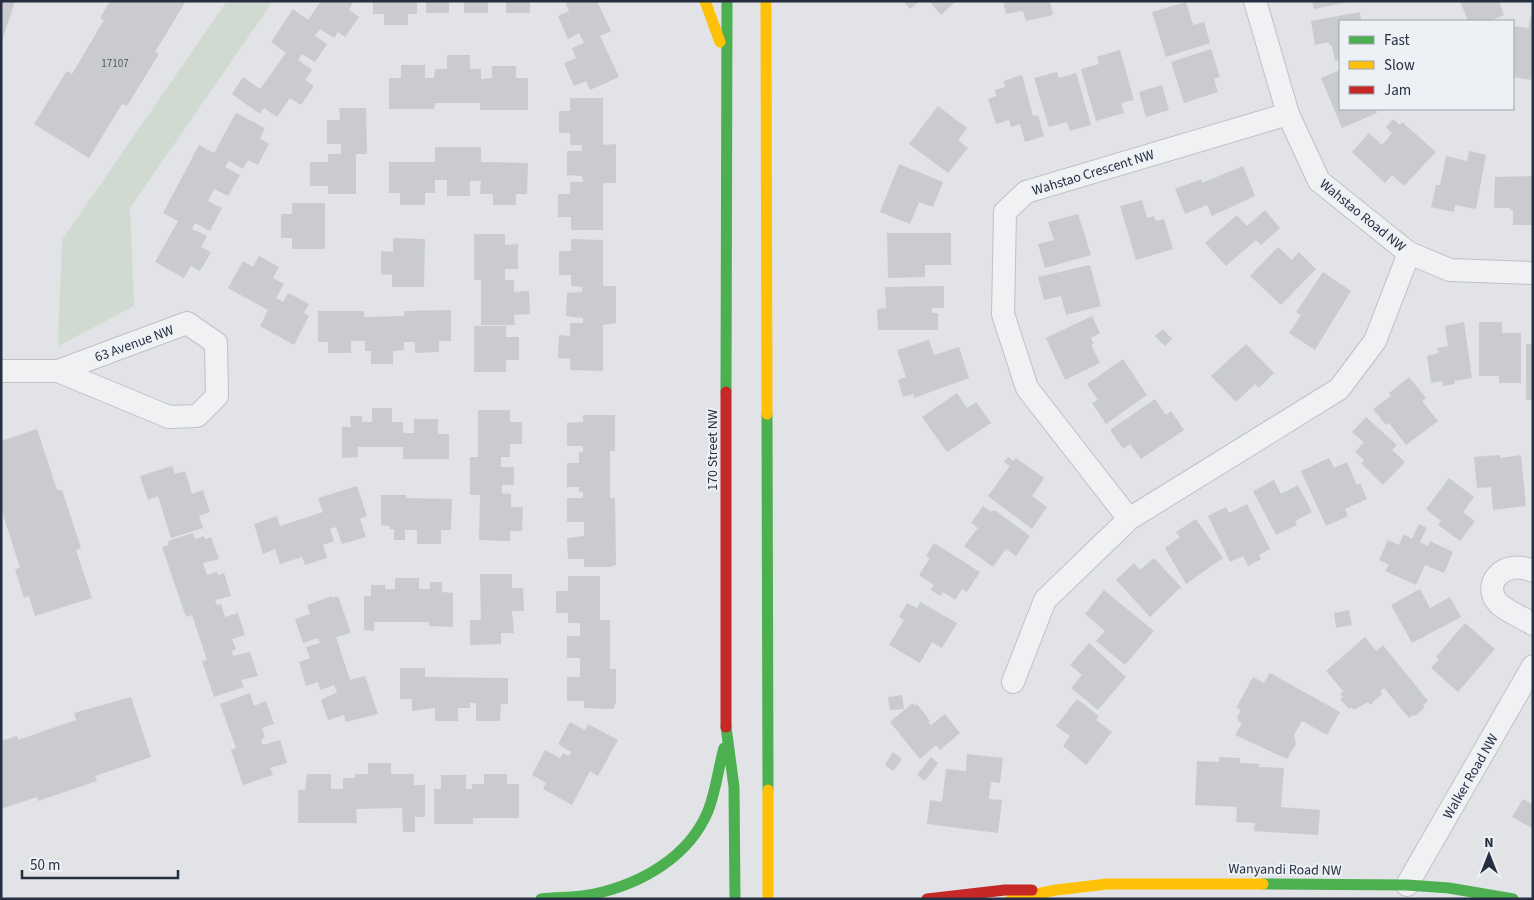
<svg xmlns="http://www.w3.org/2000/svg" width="1534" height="900" viewBox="0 0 1534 900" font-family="'Source Sans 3',sans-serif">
	<rect width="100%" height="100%" fill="#e1e3e6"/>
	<path fill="#d0dad0" d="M227,1h46l-143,207 4,98 -76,40 4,-106z"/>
	<path fill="#c9cbce" d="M1,1h14l-13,40h-1z
		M110,1h76l-31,51 4,2 -32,52 -5,-2 -33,54 -55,-34 33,-53 5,3 32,-54 -4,-2z
		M321,1h33l-5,9 10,7 -14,20 -7,-5 -4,6 -14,-9 -5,7 12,8 -12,18 -13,-8 -4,6 14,10 -7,10 9,6 -13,19 -11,-7 -13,19 -13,-9 -4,6 -28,-20 11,-17 17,12 26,-36 -15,-11 22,-33 15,11z
		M373,1h44v13h-9v11h-24v-11h-11z
		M426,1h23v12h-23z
		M464,1h24v12h-24z
		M506,1h24v12h-24z
		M565,1h32l14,30 -11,5 19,41 -29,13 -4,-9 -12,5 -10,-23 12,-5 -4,-10 12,-5 -5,-10 -11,6 -10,-23 11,-5z
		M903,1h17l-10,8z
		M929,1h27l-15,14z
		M1003,1h47l3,14 -27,6 -3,-10 -17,3z
		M1312,1h36v1l-34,7z
		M1460,1h39l5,14 -15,6h-21z
		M1186,2l7,23 11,-3 6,21 -44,14 -14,-45z
		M1360,12l1,9h-21v39l-5,1 -3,-16h-3v-3l-14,3 -4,-24z
		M1530,17h3v63l-20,-3v-51l16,2z
		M1211,49l9,28 -6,2 4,13 -34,11 -13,-41z
		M1120,50l14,50 -13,3 3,10 -28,8 -15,-52 18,-5 -2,-7z
		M447,55h23v14h11v10l11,-1v-12h24v12h12v32h-48v-7h-45l-1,6h-45v-31h12v-13h24v13h9l1,-9h12z
		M1340,70v39h36l1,4 -35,15 -21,-50z
		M1057,72l2,6 17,-5 15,52 -21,6 -3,-9 -18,5 -15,-49z
		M1022,75l11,41 5,-1 6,21 -19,6 -5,-18 -9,3 -2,-7 -13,4 -8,-25 8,-3 -1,-6 10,-3 -1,-6z
		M1162,85l7,25 -23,7 -7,-25z
		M570,98h33v47l13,-1v39h-13v47h-32v-13h-13v-23h12v-12h13l-1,-6 -15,-1v-24h15v-6h-12v-12h-11v-22h11z
		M938,106l29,22 -9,12 10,8 -20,25 -39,-29z
		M339,108h27l1,46h-11v40h-28v-8h-18v-24h18v-8h13v-10h-14v-24h13z
		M236,113l29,15 -5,10 9,6 -11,21 -10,-5 -5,9 -14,-8 -4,6 15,8 -12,21 -14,-7 -6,12 14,7 -12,23 -15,-8 -3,6 15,7 -6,11 10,5 -11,19 -9,-5 -7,12 -29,-16 23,-41 -15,-8 36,-68 15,8z
		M1393,119l7,6 2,-3 34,30 -32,34 -12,-11 -7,8 -33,-31 17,-19 13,12 10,-12 -6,-6z
		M435,147h46v15l47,1 -1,31h-11v11h-23v-11h-13l1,-13h-11v15h-23v-16h-12v13h-10v12h-25v-12h-11v-31h46z
		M1469,151l17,4 -10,54 -21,-4 -1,7 -23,-5 5,-22h4l6,-29 21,5z
		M899,164l44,18 -10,25 -14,-5 -9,22 -30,-12z
		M1243,166l12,30 -43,20 -5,-11 -22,9 -10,-25 26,-10 1,4z
		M1533,176v49h-20v-15h-3v-2h-16l1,-31z
		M1142,200l5,18 7,-2 2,5 8,-2 9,30 -37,11 -16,-54z
		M292,203h33v46h-33v-11h-11v-24h11z
		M1265,210l15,18 -19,17 -5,-5 -30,26 -21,-23 32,-28 10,11z
		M1078,214l13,41 -46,13 -7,-24 16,-4 -6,-18z
		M887,233h64v32h-26v12l-37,1z
		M474,234h31v11l13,-1v25h-13v11h9v12l15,-1 1,23 -16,1 1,10h-34v-45h-7z
		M393,238l32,1 -1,48h-32v-12l-11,-1v-23l12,1z
		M571,239l32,1v46h13v37l-13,2v46l-33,-1v-11l-12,-1 1,-23 11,1v-13h13v-5l-17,-2 1,-23 15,-1v-5l-11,-1v-11h-12v-24h12z
		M1278,247l14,13 7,-8 17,17 -35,36 -31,-29z
		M259,256l20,11 -6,11 11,6 -8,14 7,4 5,-9 21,11 -5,9 5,3 -15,29 -34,-19 8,-16 -40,-22 15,-27 10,6z
		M1090,265l11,41 -35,9 -5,-19 -17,4 -6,-23z
		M1323,272l28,19 -36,59 -26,-17 12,-18 -5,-3z
		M944,286v22h-12v5h6v17h-60l-1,-21 9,-1 -1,-21z
		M451,310v31h-12v11l-24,1v-11h-11v8l-11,1v13h-22v-13h-6v-10h-14v12h-23v-11h-10v-31h46v6l40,-1v-5z
		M1092,316l8,17 -9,5 3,6 -3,1 9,18 -35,17 -19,-42z
		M1464,322l8,56 -18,3 1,3 -12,2 -1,-5 -11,2 -4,-27 12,-3 -2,-5 11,-2 -3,-20z
		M1479,322h23v11h19v50h-22v-7h-20z
		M474,326h32v11h13v23h-13v12h-32z
		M1163,329l9,10 -7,7 -10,-10z
		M929,340l5,15 25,-8 10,31 -55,20 -1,-4 -10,3 -5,-17 8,-3 -9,-27z
		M1246,344l28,29 -15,15 -4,-4 -19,18 -25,-26z
		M1526,344h7v56h-7z
		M1123,359l24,36 -41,29 -14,-21 6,-3 -11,-16z
		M1409,377l17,21 -4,3 16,20 -32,24 -17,-22 -3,2 -13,-16 18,-13 -2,-3z
		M957,393l10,15 9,-6 15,21 -44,29 -25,-35z
		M1155,399l11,16 5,-4 13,19 -43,29 -11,-15 -7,5 -13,-19z
		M372,408h20v14h11v11h11v-14h24v15h11v25h-46v-12h-45v10l-16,1v-31h9l-1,-11h12v6h10z
		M478,410h32v12h12v22h-12v13h-9v10h13v18h-12v8l9,1v13h12l-1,24h-12v10l-31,-1 1,-45h-10v-38h8z
		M583,415h32v36h-5v47h5l1,67 -6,2h-26v-8h-16l-1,-21 17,-2v-14h-17v-24h16v-6h-4v-5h-12v-24h12v-11h4v-6h-16v-23l16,-1z
		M1366,417l31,28 -5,5 13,12 -22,23 -22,-22 3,-3 -9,-8 9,-10 -12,-10z
		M37,429l20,61h5l19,58 -5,2 16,48 -57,18 -6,-20 -5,2 -9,-29 5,-1 -19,-60v-67z
		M1500,455v3l21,-3 5,51 -33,4 -2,-23 -14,1 -3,-31z
		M1008,457l5,4 3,-3 28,20 -12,18 15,11 -15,22 -44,-33 22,-30 -6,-4z
		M1329,458l5,10 13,-6 10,23 3,-2 7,16 -22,10 3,7 -22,10 -25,-55z
		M172,466l3,8 10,-3 7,23 11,-4 7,22 -11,4 4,12 -32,10 -13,-42 -10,4 -8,-24z
		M1449,478l25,19 -11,15 12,9 -15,20 -22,-16 3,-4 -15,-12z
		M1274,480l7,14 17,-9 14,27 -17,9 2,4 -21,10 -23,-44z
		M357,486l10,30 -7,3 6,18 -24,7 -6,-17 -6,2 4,12 -11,4 4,13 -22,7 -3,-8 -22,7 -5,-15 -12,5 -9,-30 23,-8 3,10 43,-14 -5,-14z
		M381,495h25v3l46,1 -1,31h-10v14h-24v-14h-12v10h-11v-11h-4v-3l-9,-1z
		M1247,504l23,45 -11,6 2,4 -13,7 -5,-10 -13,6 -22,-46 18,-9 3,6z
		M983,506l7,5h6l34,25 -14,20 -10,-7 -13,18 -29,-21 14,-18 -7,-5z
		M1196,519l27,39 -37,26 -21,-36 15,-11 -4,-5z
		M1419,524l8,4 -7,14 8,4 2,-5 23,11 -9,21 -19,-8 -9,20 -31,-14 4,-6 -10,-5 9,-20 11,5 5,-11 8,5z
		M193,533l2,6 9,-3 1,3 6,-2 8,22 -16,4 4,12 10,-3 1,3 6,-2 7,23 -16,4 2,5 4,-1 4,13 13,-4 7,22 -13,4 4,10 -4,2 1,5 17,-4 8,24 -17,4 3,7 -30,10 -12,-36 5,-1 -15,-45 -6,2 -24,-70 7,-2 -1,-4z
		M934,543l46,29 -13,20 -5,-3 -7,11 -12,-8 -3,4 -9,-6 3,-5 -15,-10 11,-17 -4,-2z
		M1154,558l27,29 -31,30 -34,-37 18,-17 6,7z
		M480,574h32v14h11l1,23h-12l2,22h-13v11l-31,1v-25h11z
		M568,576h32v44h10v49h6v33l-3,7 -29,-1v-7h-17v-24h13v-19h-13v-22h13v-13h-12v-10h-12v-22h12z
		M395,578h24v11h11v-7h12v10l11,1v34l-24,-1v-4h-55v9l-10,-1v-34h7v-11h14v4h10z
		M1420,589l10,19 20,-11 11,20 -49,26 -21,-38z
		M1104,590l50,41 -29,34 -29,-24 9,-10 -20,-17z
		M332,596l1,2 5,-2 13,37 -15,4 14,43 15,-4 13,38 -32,8 -2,-7 -16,5 -7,-20 16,-8 -3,-7 -14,5 -2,-8 -12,4 -7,-24 11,-4 -4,-11 14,-4 -2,-5 -15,5 -8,-24 15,-5 -3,-9z
		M920,602l37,21 -15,25 -10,-6 -12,21 -31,-18 15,-25 -5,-3 8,-14 10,5z
		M1349,610l3,15 -16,3 -2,-15z
		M1465,623l30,26 -37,43 -27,-24 8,-9 -3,-2z
		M1365,637l11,14 7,-6 45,56 -5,4 2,2 -10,9 -2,-1 -4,3 -25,-30 -4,3 2,3 -12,11 -2,-3 -14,8 -3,-3 -2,2 -9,-10 3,-2 -3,-3 3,-3 -17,-20z
		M1089,643l37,34 -28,33 -27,-22 11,-13 -12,-10z
		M400,668h25v9l83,1v26h-7l-1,17h-24v-18h-6v5h-12v13h-23v-13l-23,3v-12h-12z
		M1270,673l70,39 -13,23 -25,-14 -8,14 2,9 -9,15 -52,-24 7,-12 -4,-2 -1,-4 4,-7 -5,-2 17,-31 11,6z
		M250,693l4,13 12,-5 8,23 -12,4 3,10 -4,2 2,5 17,-5 7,23 -17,5 3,7 -30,10 -12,-35 5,-2 -16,-44z
		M902,695l2,14 -14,1 -2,-13z
		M131,697l20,60 -56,19 2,5 -59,20 -1,-4 -36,12v-68l16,-5 1,4 58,-20 -2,-7z
		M1077,699l22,17 -3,4 16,12 -26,33 -23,-19 7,-10 -14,-10z
		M913,703l2,3 2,-2 13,17 -2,1 3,3 14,-11 15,19 -20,17 -4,-5 -16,14 -30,-37z
		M570,722l15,8 3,-6 30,16 -20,36 -8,-5 -18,34 -29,-16 3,-6 -14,-8 13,-25 15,8 3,-5 6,3 2,-4 -13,-8z
		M893,752l9,7 -9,12 -8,-6z
		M967,754l36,4 -3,25 -9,-1 -2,17 13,1 -4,33 -71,-9 3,-24 12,2 4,-33 20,2z
		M931,757l7,6 -13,18 -8,-6z
		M1219,757l21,1v5l19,1v3l25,1 -3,39 39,3 -2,25 -64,-4 1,-8 -19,-1 1,-15 -42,-2 2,-44 22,1z
		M368,763h23v11h23v11h11v32h-10v15h-12l-1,-24 -46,1 1,14h-59v-33h7l2,-16h24v15h12v-11h12v-4h13z
		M484,774h23v10h12v34h-46v6h-39v-35h7v-14h25v14h6v-5h12z
		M1523,799l10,6v24l-21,-12z"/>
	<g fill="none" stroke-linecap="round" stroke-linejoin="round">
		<g stroke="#bfc1c4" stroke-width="24">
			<path id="street" d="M1255,1l33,113 31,67 90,72 41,17 83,3
				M187,323l29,20 1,53 -20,20 -28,1 -111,-46z
				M1,371h57
				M1129,519l-102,-131 -24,-74 2,-102 21,-20 262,-78
				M1533,571c-29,-13 -53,13 -34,33 9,8 24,14 34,20
				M1013,682l32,-82 84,-81 210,-130 36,-48 34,-88
				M1407,885l126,-219"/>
		</g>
		<use href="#street" stroke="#f0f1f3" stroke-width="22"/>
		<path stroke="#4caf50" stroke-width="11" d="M726,392l1,-391
			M767,414l1,376
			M726,727l8,60 1,112
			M1263,884l144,1 42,3 64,11
			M541,899c18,-2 36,-1 53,-5 47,-10 95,-37 114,-83 8,-20 10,-42 16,-63"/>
		<path stroke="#ffc107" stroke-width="11" d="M705,1l15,41
			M766,1l1,413
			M768,790v109
			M1011,899l45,-9 51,-6h156"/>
		<path stroke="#c62828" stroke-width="11" d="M726,727v-335
			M927,899l78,-9h27"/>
	</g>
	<g text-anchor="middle" stroke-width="4" stroke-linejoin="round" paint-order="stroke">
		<g font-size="11" fill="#505765">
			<text x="115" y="67">17107</text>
		</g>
		<g font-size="14" fill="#262f41" stroke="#edf1f6">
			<text transform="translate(1093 172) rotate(-17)" y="5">Wahstao Crescent NW</text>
			<text transform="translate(1363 215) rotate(39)" y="5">Wahstao Road NW</text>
			<text transform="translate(134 343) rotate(-20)" y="5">63 Avenue NW</text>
			<text transform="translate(712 450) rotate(-90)" y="5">170 Street NW</text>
			<text transform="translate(1470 776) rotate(-60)" y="5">Walker Road NW</text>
			<text transform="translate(1285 869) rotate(1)" y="5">Wanyandi Road NW</text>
		</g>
	</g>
	<rect width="1534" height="900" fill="none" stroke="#262f41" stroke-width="5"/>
	<rect x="1339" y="20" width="175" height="90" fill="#edf1f6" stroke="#9da3ae"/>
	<rect x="1349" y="36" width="25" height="8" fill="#4caf50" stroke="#9da3ae"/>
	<text x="1384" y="45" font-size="15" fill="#262f41">Fast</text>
	<rect x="1349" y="61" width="25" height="8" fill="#ffc107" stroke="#9da3ae"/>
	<text x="1384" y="70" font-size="15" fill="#262f41">Slow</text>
	<rect x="1349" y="86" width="25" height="8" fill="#c62828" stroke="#9da3ae"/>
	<text x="1384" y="95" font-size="15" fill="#262f41">Jam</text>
	<g transform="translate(1489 855)" stroke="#edf1f6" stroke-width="4" paint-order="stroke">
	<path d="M0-4L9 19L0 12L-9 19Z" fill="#262f41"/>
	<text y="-8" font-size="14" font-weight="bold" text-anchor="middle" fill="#262f41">N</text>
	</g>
	<path d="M22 870v8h156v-8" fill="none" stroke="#262f41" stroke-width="2.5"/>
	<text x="30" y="870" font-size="15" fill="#262f41" stroke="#edf1f6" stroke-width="4" paint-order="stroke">50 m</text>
</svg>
